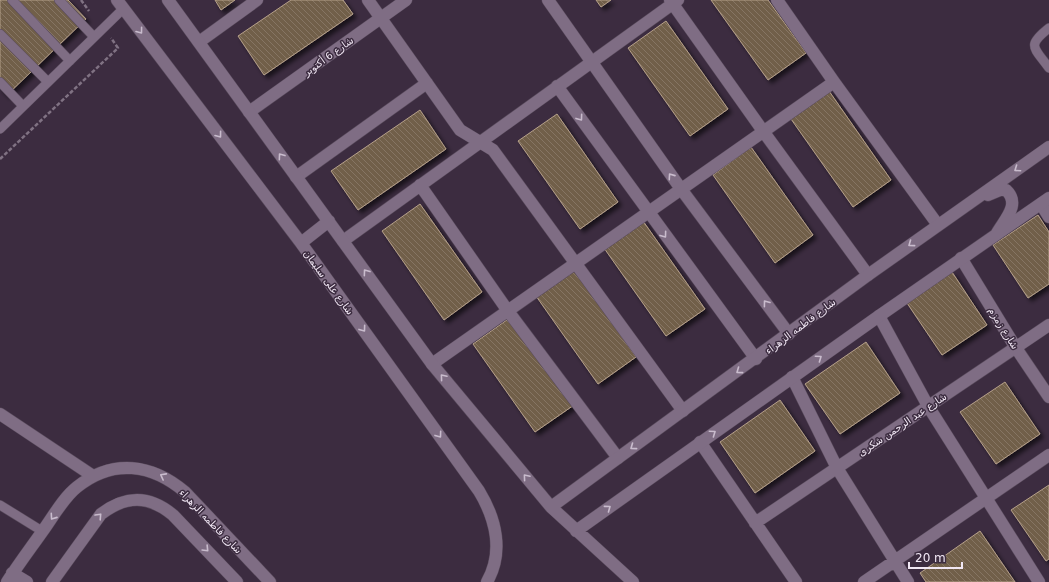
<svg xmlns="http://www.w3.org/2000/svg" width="1049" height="582" viewBox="0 0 1049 582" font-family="'DejaVu Sans','Noto Naskh Arabic',sans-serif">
	<defs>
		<pattern id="building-back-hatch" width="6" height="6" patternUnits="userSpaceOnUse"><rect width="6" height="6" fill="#715e48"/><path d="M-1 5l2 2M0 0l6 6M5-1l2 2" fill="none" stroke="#867563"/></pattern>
		<filter id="shadow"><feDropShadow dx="3.5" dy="3.5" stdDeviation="2" flood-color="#0009"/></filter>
	</defs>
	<rect width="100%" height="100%" fill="#3c2c40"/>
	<path fill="url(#building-back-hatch)" stroke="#b6a18a" filter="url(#shadow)" d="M0,0h68l18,19 -79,76 -7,-7z
		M215,0h20l-14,10z
		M291,0h52l10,14 -89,61 -26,-39z
		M596,0h15l-10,7z
		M711,0h57l38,53 -38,27z
		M666,21l62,88 -38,27 -62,-88z
		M829,91l62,89 -38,27 -62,-88z
		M420,110l26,39 -88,61 -27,-39z
		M557,114l61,88 -38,27 -62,-88z
		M751,147l62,88 -38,28 -62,-88z
		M420,204l62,88 -38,28 -62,-89z
		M1038,215l11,17v52l-21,14 -35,-53z
		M643,221l62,88 -39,27 -62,-88z
		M574,269l62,88 -38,27 -62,-88z
		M952,272l35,53 -45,30 -35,-52z
		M511,317l63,88 -39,27 -62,-88z
		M866,342l34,51 -60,41 -35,-50z
		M1005,382l35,52 -44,30 -36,-52z
		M780,400l35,51 -60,42 -35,-51z
		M1049,485v74l-3,2 -35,-51z
		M980,531l35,51h-89l-6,-9z"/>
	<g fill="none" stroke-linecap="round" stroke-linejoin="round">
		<g stroke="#594b5c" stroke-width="10">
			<path id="lane" d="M12,0l58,61
				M59,0l35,37
				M1049,28c-23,18 -15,19 0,40
				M0,34l48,48
				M0,82l23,24
				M0,129l123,-120
				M0,505l42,26"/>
		</g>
		<g stroke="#594b5c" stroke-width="13">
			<path id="street" d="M368,0l92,130 33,20 190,261
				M548,0l133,189 108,145
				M670,0l93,131 105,144
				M777,0l57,82 104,143
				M199,42l58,-42
				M557,86l199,273
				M249,112l157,-112
				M296,177l131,-94
				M420,185l88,126 110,147
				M1041,204l8,13
				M343,241l335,-241
				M961,258l55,90 33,49
				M879,316l49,90 111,176
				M432,364l402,-282
				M792,377l45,91 71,114
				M700,442l96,140
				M755,523l294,-198
				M864,582l185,-127"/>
		</g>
		<g stroke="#594b5c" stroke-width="13">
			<path id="secondary" d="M117,0l184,243 178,248c17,28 25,61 8,91
				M168,0l264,364 119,143 82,75
				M988,195l12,-5h6c15,14 -1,29 -9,43
				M301,243l28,-22
				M0,414l93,62
				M551,507l317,-232 181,-128
				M576,531l303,-215 170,-118
				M12,573l15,9
				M7,582c11,-17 23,-33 35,-50 11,-15 21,-34 35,-45 36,-29 75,-23 108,5l85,90
				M52,582l49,-68c25,-19 48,-19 72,1l64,67"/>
		</g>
		<path stroke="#807283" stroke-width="2.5" stroke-dasharray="4 2" stroke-linecap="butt" d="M81,0l8,11
			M0,159l118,-111 -7,-10"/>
		<use href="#lane" stroke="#7f6d84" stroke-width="9"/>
		<use href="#street" stroke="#7f6d84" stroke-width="12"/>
		<use href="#secondary" stroke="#7f6d84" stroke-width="12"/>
	</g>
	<defs><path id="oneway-chevron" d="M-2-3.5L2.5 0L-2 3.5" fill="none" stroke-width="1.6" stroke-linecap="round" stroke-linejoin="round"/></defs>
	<g stroke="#c9bccd">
		<use href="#oneway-chevron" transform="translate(140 31) rotate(53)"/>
		<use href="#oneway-chevron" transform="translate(580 118) rotate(54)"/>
		<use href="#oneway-chevron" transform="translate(219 135) rotate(53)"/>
		<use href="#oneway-chevron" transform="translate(281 156) rotate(-126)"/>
		<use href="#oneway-chevron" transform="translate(1017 169) rotate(145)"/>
		<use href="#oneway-chevron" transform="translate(671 176) rotate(-125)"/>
		<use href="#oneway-chevron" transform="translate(664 235) rotate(54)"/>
		<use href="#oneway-chevron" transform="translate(911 244) rotate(144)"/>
		<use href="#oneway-chevron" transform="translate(366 272) rotate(-126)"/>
		<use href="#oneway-chevron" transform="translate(766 303) rotate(-127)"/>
		<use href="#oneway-chevron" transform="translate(363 329) rotate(54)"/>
		<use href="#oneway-chevron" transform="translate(819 358) rotate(-35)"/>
		<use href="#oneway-chevron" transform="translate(739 371) rotate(144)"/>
		<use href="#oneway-chevron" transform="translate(443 377) rotate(-130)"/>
		<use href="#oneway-chevron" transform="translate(713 433) rotate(-35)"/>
		<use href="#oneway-chevron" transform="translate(439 435) rotate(54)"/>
		<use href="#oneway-chevron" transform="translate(633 447) rotate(144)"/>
		<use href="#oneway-chevron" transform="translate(163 476) rotate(-152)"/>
		<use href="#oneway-chevron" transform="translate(526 477) rotate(-130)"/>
		<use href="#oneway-chevron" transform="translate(608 508) rotate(-36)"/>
		<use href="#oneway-chevron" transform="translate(99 516) rotate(-47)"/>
		<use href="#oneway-chevron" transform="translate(53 517) rotate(125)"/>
		<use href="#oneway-chevron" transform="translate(206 549) rotate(46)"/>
	</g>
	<g text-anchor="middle" stroke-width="3" stroke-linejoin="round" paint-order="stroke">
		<g font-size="10" fill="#f1e7f4" stroke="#3c2c40">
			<text transform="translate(328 56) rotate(-36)" y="4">شارع 6 أكتوبر</text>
			<text transform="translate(329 282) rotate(54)" y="4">شارع على سليمان</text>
			<text transform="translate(800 326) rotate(-37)" y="4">شارع فاطمه الزهراء</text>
			<text transform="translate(1004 328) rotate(58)" y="4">شارع زمزم</text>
			<text transform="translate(902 424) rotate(-34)" y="4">شارع عبد الرحمن شكرى</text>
			<text transform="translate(211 521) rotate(46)" y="4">شارع فاطمه الزهراء</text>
		</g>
	</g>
	<path d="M909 562v6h53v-6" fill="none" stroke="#f1e7f4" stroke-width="2"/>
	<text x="915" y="562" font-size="12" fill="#f1e7f4" stroke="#3c2c40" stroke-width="3" paint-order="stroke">20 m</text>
</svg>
